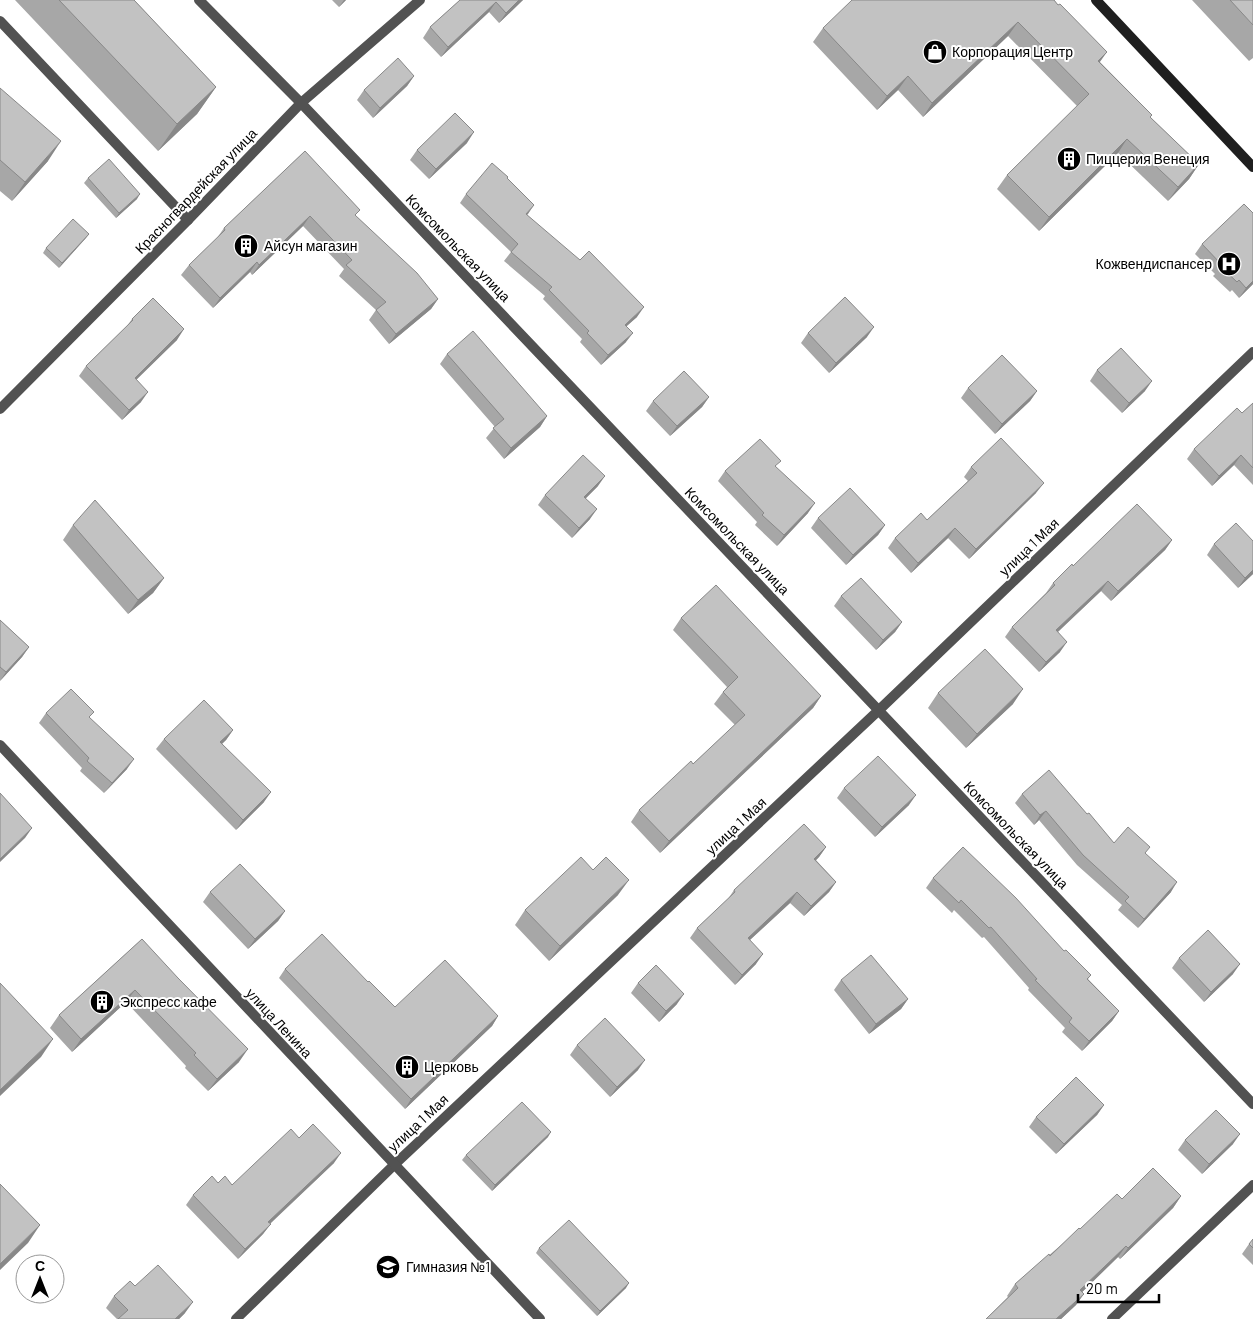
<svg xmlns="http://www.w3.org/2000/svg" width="1253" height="1319" viewBox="0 0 1253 1319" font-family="Barlow,sans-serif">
	<rect width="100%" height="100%" fill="#fff"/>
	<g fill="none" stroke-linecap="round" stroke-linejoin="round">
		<path stroke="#525252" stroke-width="10" d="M0,21l188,199"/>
		<path stroke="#525252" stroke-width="10" d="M199,0l102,103 952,1001
			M0,409l188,-189 113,-117 119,-103
			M236,1319l158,-154 485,-455 374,-358"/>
		<path stroke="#525252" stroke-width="10" d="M0,745l540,574
			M1112,1319l141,-134"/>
		<path stroke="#1f1f1f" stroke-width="10" d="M1096,0l157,167"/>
	</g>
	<path fill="#a7a7a7" d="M15,0h119l82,87 -19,27 -39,37z
		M332,0h14l-7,7z
		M460,0h63l-24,23 -10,-11 -48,45 -18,-19 7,-11z
		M1054,0l46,62 52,53 -2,2 49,47 -10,15 -21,22 -50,-48 -79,78 -42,-42 10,-14 70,-69 -69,-70 -85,81 -25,-27 -21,20 -64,-68 10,-14z
		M1192,0h61v58l-4,3z
		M414,76l-7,10 -34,32 -16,-18 7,-10z
		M0,88l48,73 -36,40 -12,-10z
		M467,143l-38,36 -19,-19 7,-10z
		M305,151l51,65 82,83 -7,10 -42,35 -20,-24 7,-10 -37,-34 5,-7 -41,-43 -51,49 -2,-3 -37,36 -32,-33 8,-10 28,-27 7,-10z
		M88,178l49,21 -21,19 -32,-35z
		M507,178l20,37 110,102 -11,9v16l-25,23 -21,-23 2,-3 -39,-40 2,-3 -41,-35 7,-9 -51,-49 6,-9z
		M89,234l-4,5 -26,29 -16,-15 3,-5z
		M1202,244l51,40 -14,14 -7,-8 -2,2 -17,-16 2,-2 -20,-20z
		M132,319l45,21 -41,39 5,23 -19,18 -43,-44 7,-10 41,-40z
		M808,333l59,4 -38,36 -28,-30z
		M447,354l100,62 -7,11 -36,32 -18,-21 9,-11 -55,-63z
		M1097,370l48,21 -23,22 -32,-32z
		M968,388l69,3 -7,10 -35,33 -34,-36z
		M709,397l-7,10 -32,29 -24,-25 7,-10z
		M1253,403v82l-19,-20 -22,21 -25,-27 7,-10 48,-36z
		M776,467l32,46 -31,33 -22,-21 2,-3 -39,-41 7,-10z
		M971,467l65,26 -67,66 -21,-21 -37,35 -23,-25 7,-10 32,-18 41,-39 -4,-4z
		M598,486l-12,12 4,21 -18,19 -34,-33 7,-10z
		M818,518l67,7 -7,10 -32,30 -35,-37z
		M73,525l91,53 -11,15 -25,21 -65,-74z
		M1172,540l-7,10 -54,51 -10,-10 -43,41 2,20 -21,20 -34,-35 7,-10 34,-34 7,-10 20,-17z
		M1253,541v33l-15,14 -31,-33 7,-11z
		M841,596l61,26 -7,10 -19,18 -42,-44z
		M681,618l140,78 -8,12 -153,145 -29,-31 8,-12 54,-46 42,-39 -21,-21 9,-12 4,-5 -54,-57z
		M0,620l29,27 -7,10 -22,24z
		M938,693l75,11 -47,44 -38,-40z
		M46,713l44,5 37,51 -23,24 -24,-22 2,-3 -43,-45z
		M233,730l-7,10 -4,4 42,58 -28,28 -80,-81 8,-10z
		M844,788l65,17 -34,32 -38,-39z
		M1022,794l65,20 27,29 31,11 26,38 -33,36 -20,-18 4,-5 -45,-40 -38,-45 -5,5 -19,-22z
		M826,847l-7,10 -3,3 20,22 -7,10 -25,24 -14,-13 -40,37 6,24 -21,21 -45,-47 7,-10 31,-29 6,-9z
		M933,878l131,73 27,24 -3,4 31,32 -7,10 -30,30 -20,-19 3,-4 -37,-38 1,-2 -45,-51 -2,1 -28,-28 -2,3 -26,-25z
		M210,892l75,19 -7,10 -30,28 -45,-47z
		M618,895l-69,66 -34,-36 10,-15z
		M142,939l97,123 -31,29 -23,-23 1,-2 -60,-64 -54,50 -22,-24 9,-13z
		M1179,958l54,16 -29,28 -32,-34z
		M285,969l83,13 27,25 103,9 -6,10 -87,83 -126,-131z
		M841,980l67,19 -7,10 -32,25 -35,-44z
		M638,983l39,21 -18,18 -28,-29z
		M577,1045l61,25 -28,27 -40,-42z
		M1104,1105l-7,10 -41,39 -27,-27 7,-10z
		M548,1137l-56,54 -30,-31 4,-5z
		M299,1138l35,25 -64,61 -7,10 -25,25 -52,-54 7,-10 25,-12 14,2z
		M1185,1140l48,4 -31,30 -24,-24z
		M1181,1196l-8,12 -53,51 -2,-2 -36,35 -6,13 -15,14h-75l22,-22 -1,-1 8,-12 65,-55 42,-30z
		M1253,1239v26l-11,-11 7,-10z
		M539,1248l87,40 -29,28 -61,-63z
		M135,1286l50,27 -6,6h-62l-11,-11 8,-12z"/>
	<path fill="#888" d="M344,0h2l-7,7z
		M519,0h4l-24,23 7,-10z
		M496,2l-7,10 -48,45 7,-10z
		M1018,22l-10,14 -85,81 9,-14z
		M1107,52l-10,14 1,-5z
		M414,76l-7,10 -34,32 7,-10z
		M908,76l-10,14 -21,20 10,-14z
		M216,87l-19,27 -39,37 19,-27z
		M474,132l-7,11 -38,36 7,-10z
		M1127,139l-9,14 -79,78 10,-14z
		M61,141l-13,20 -36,40 13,-19z
		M1199,164l-10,15 -21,22 10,-14z
		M140,194l-3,5 -21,19 3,-5z
		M534,205l-6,9 -9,9 7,-9z
		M310,216l-7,10 -51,49 7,-10z
		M89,234l-4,5 -26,29 3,-5z
		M257,262l-7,10 -37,36 7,-10z
		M1253,281v3l-14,14 7,-10z
		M438,299l-7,10 -42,35 7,-10z
		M644,307l-7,10 -19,17 7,-9z
		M874,327l-7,10 -38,36 7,-10z
		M184,329l-7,11 -49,48 7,-10z
		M633,333l-7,9 -25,23 7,-10z
		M1152,381l-7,10 -23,22 7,-10z
		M1037,391l-7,10 -35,33 7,-10z
		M148,392l-7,10 -19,18 7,-10z
		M709,397l-7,10 -32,29 7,-10z
		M547,416l-7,11 -36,32 7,-11z
		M1241,455l-7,10 -22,21 7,-10z
		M605,476l-7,10 -21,21 7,-10z
		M1044,483l-8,10 -67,66 7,-10z
		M815,503l-7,10 -31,33 7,-11z
		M597,509l-7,10 -18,19 7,-10z
		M885,525l-7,10 -32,30 7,-10z
		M955,528l-7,10 -37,35 7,-10z
		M1172,540l-7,10 -54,51 7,-10z
		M1253,570v4l-15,14 7,-10z
		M164,578l-11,15 -25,21 10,-14z
		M1108,581l-7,10 -52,49 7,-10z
		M902,622l-7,10 -19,18 7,-10z
		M1067,642l-7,10 -21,20 7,-10z
		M29,647l-7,10 -22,24 6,-9z
		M1023,689l-10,15 -47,44 11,-14z
		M821,696l-8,12 -153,145 9,-12z
		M233,730l-7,10 -13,12 7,-10z
		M134,759l-7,10 -23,24 8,-10z
		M271,792l-7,10 -28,28 7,-10z
		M916,795l-7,10 -34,32 7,-10z
		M1046,811l-7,9 -5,5 6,-10z
		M32,828l-7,10 -25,24v-3z
		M826,847l-7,10 -12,12 7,-10z
		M629,880l-11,15 -69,66 11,-15z
		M836,882l-7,10 -25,24 7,-10z
		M1177,882l-6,10 -33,36 6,-9z
		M797,892l-7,11 -49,45 7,-10z
		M285,911l-7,10 -30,28 7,-10z
		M763,954l-7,10 -21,21 7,-10z
		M1240,964l-7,10 -29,28 7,-10z
		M135,990l-9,12 -54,50 9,-13z
		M684,994l-7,10 -18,18 7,-11z
		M908,999l-7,10 -32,25 7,-10z
		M1119,1011l-7,10 -30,30 7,-10z
		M498,1016l-6,10 -87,83 6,-10z
		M53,1039l-12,18 -41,39v-6z
		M248,1049l-9,13 -31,29 9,-12z
		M645,1060l-7,10 -28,27 7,-10z
		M1104,1105l-7,10 -41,39 8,-10z
		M551,1132l-3,5 -56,54 3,-6z
		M1240,1134l-7,10 -31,30 7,-10z
		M341,1153l-7,10 -73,69 7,-10z
		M1181,1196l-8,12 -53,51 8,-11z
		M271,1224l-8,10 -25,25 7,-10z
		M40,1225l-12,18 -28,27v-6z
		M1126,1246l-8,11 -45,44 7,-11z
		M629,1283l-3,5 -29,28 3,-5z
		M1084,1294l-8,11 -15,14h-5z
		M193,1302l-8,11 -6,6h-4z"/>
	<path fill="#c2c2c2" stroke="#888" d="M59,0h75l82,87 -39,37z
		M460,0h59l-13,13 -10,-11 -48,45 -18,-20z
		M852,0h202l4,5 2,-1 47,48 -9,9 54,54 -2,2 49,47 -21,23 -51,-48 -78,78 -42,-42 82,-81 -71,-72 -86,81 -24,-27 -21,20 -64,-68z
		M1230,0h23v25z
		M398,58l16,18 -34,32 -16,-18z
		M0,88l61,53 -36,41 -25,-22z
		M455,113l19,19 -38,37 -19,-19z
		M305,151l55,59 -5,5 62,58 21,26 -42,35 -20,-24 10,-8 -40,-37 6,-5 -42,-44 -51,49 -2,-3 -37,36 -31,-33 36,-35 -1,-2z
		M109,159l31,35 -21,19 -31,-35z
		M492,163l16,14 -1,1 27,27 -8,9 54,46 9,-9 55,56 -19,18 8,8 -25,22 -21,-22 2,-2 -40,-41 3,-3 -41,-35 7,-8 -52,-50z
		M1244,204l9,9v68l-7,7 -7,-8 -2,2 -17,-16 2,-1 -20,-21z
		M73,219l16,15 -27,29 -16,-15z
		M845,297l29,30 -38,36 -28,-30z
		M153,298l31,31 -49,49 13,14 -19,18 -43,-44 47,-46 -1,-1z
		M473,331l74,85 -36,32 -18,-20 11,-9 -57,-65z
		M1121,348l31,33 -23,22 -32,-33z
		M1002,355l35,36 -35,33 -34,-36z
		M684,371l25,26 -32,29 -24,-25z
		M1253,403v65l-12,-13 -22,21 -25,-27 43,-41 5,5z
		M1001,438l43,45 -68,66 -21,-21 -37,35 -23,-25 26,-25 6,7 50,-47 -6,-6z
		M760,439l21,22 -6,5 40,37 -31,32 -22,-20 2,-2 -39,-42z
		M583,455l22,21 -21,21 13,12 -18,19 -34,-33z
		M850,488l35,37 -32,30 -35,-37z
		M95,500l69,78 -26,22 -65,-75z
		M1137,504l35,36 -54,51 -10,-10 -52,49 11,12 -21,20 -34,-35 43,-42 -2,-2 19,-19 1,2z
		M1236,523l17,18v29l-8,8 -31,-34z
		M861,578l41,44 -19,18 -42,-44z
		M716,585l105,111 -152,145 -30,-31 52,-49 2,3 52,-49 -22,-23 15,-15 -57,-59z
		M0,620l29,27 -23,25 -6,-5z
		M985,649l38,40 -46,45 -39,-41z
		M71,689l23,23 -5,5 45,42 -22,24 -25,-22 2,-3 -43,-45z
		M204,700l29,30 -13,12 51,50 -28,28 -79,-81z
		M878,756l38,39 -34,32 -38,-39z
		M1049,770l38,44 2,-1 25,30 14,-16 22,20 -5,6 32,29 -33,37 -19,-18 4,-4 -46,-42 -37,-44 -6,4 -18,-21z
		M0,793l32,35 -32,31z
		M804,824l22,23 -12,12 22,23 -25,24 -14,-14 -49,46 15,16 -21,21 -45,-47 38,-36 -1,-2z
		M963,847l53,51 48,53 2,-1 25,25 -4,4 32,32 -30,30 -20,-19 3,-4 -37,-38 2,-1 -46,-52 -2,1 -28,-28 -2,3 -26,-25z
		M581,857l12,13 13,-13 23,23 -69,66 -35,-36z
		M240,864l45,47 -30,28 -45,-47z
		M1208,930l32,34 -29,28 -32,-34z
		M322,934l46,48 1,-1 26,26 50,-47 53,56 -87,83 -126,-130z
		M142,939l36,39 70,71 -31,30 -23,-24 2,-2 -61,-63 -54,49 -22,-24z
		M871,955l37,44 -32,25 -35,-44z
		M656,965l28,29 -18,17 -28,-28z
		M0,983l53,56 -53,51z
		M605,1018l40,42 -28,27 -40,-42z
		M1076,1077l28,28 -40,39 -28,-27z
		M522,1102l29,30 -56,53 -29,-30z
		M1216,1110l24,24 -31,30 -24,-24z
		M313,1124l28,29 -73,69 3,2 -26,25 -52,-54 19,-19 6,7 7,-7 7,9 59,-56 8,9z
		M1153,1168l28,28 -53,52 -2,-2 -46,44 4,4 -28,25h-70l32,-31 -3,-4 34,-30 1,2 29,-28 1,1 37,-35 5,5z
		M0,1184l40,41 -40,39z
		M569,1220l60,63 -29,28 -61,-63z
		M1253,1239v9l-4,-4z
		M158,1265l35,37 -18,17h-57l10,-9 -14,-14 16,-15 5,5z"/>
	<defs>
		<g id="shop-disc" transform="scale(1.25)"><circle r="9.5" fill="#000" stroke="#fff"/><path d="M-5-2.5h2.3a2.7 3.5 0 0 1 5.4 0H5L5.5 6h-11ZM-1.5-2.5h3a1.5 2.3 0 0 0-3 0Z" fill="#fff"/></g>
		<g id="building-disc" transform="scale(1.25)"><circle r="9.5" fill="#000" stroke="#fff"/><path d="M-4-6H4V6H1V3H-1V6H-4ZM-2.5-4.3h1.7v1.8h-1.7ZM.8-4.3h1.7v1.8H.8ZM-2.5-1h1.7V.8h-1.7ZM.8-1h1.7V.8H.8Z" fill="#fff"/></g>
		<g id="hospital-disc" transform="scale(1.25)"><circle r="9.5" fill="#000" stroke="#fff"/><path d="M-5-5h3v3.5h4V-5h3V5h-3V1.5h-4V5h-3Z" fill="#fff"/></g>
		<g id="school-disc" transform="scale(1.25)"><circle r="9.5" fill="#000" stroke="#fff"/><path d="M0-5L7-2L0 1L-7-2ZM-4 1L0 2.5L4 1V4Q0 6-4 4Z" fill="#fff"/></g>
	</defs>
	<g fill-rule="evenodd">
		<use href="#shop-disc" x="935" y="52"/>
		<use href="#building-disc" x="1069" y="159"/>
		<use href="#building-disc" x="246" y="246"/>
		<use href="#hospital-disc" x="1229" y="264"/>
		<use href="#building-disc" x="102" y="1002"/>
		<use href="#building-disc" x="407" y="1067"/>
		<use href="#school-disc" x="388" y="1267"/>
	</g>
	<g text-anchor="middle" stroke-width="4" stroke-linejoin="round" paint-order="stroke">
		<g font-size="14" fill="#000" stroke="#fff" text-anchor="start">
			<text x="952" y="57">Корпорация Центр</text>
			<text x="1086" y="164">Пиццерия Венеция</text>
			<text x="264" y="251">Айсун магазин</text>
			<text x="1212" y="269" text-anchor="end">Кожвендиспансер</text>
			<text x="120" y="1007">Экспресс кафе</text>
			<text x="424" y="1072">Церковь</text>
			<text x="406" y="1272">Гимназия №1</text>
		</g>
		<g font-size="14" fill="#000" stroke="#fff">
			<text transform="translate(196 191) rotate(-46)" y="5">Красногвардейская улица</text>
			<text transform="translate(458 248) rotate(46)" y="5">Комсомольская улица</text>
			<text transform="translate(737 541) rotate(46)" y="5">Комсомольская улица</text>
			<text transform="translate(1029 547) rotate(-44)" y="5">улица 1 Мая</text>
			<text transform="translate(736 826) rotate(-43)" y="5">улица 1 Мая</text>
			<text transform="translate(1016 835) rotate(46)" y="5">Комсомольская улица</text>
			<text transform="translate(279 1023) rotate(47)" y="5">улица Ленина</text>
			<text transform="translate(418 1123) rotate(-43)" y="5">улица 1 Мая</text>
		</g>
	</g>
	<g transform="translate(40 1279)"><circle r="24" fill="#ffffff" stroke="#999999"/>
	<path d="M0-4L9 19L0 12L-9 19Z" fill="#000000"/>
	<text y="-8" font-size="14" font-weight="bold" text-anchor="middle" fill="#000000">С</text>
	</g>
	<path d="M1078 1294v8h81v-8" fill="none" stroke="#000000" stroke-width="2.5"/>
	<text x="1086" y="1294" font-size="15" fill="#000000" stroke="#ffffff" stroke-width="4" paint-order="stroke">20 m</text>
</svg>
